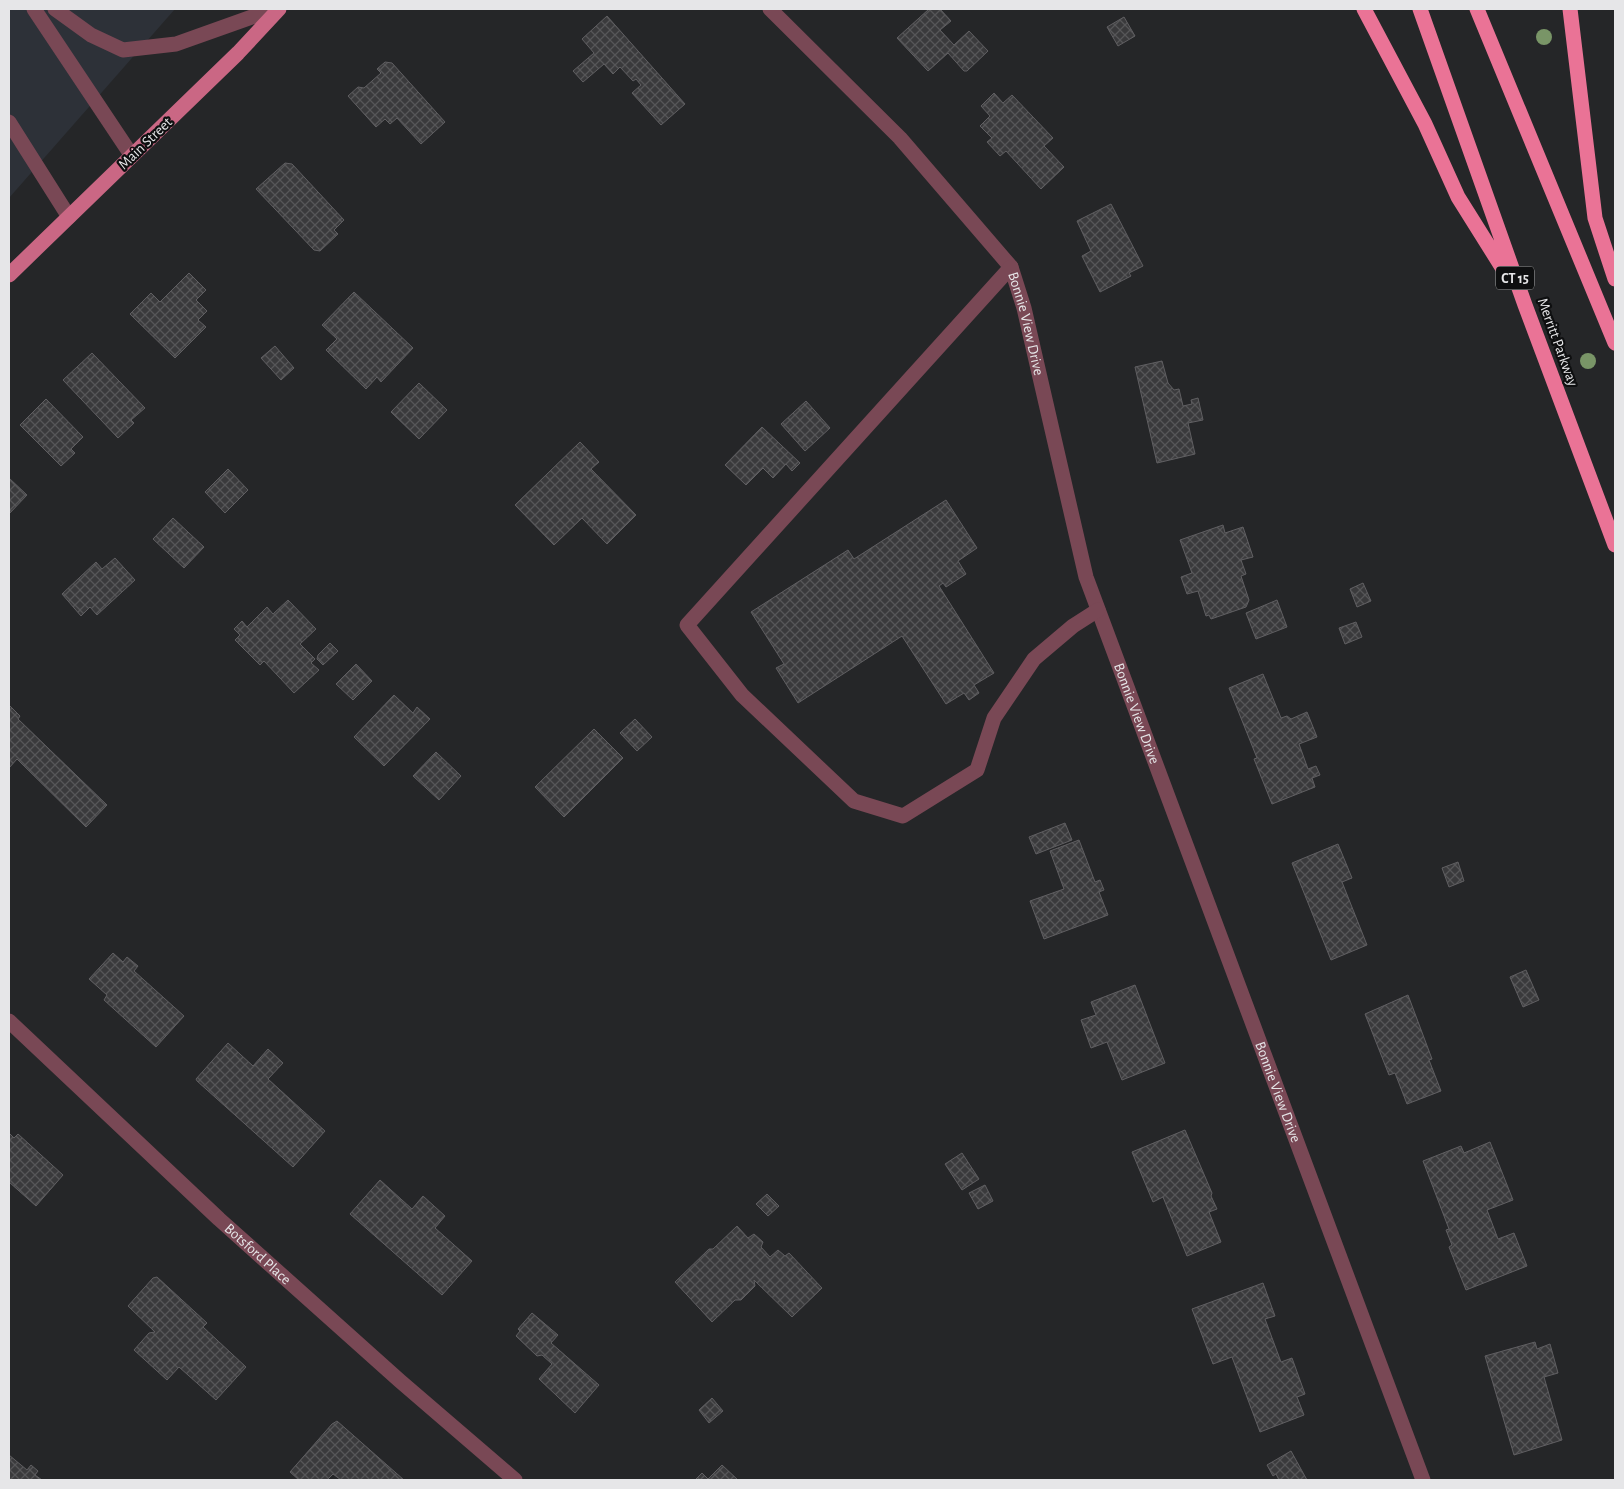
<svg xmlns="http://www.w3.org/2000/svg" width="1624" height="1489" viewBox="0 0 1624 1489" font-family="'Alegreya Sans',sans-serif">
	<defs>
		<pattern id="building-cross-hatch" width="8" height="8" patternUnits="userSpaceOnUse" patternTransform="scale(1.25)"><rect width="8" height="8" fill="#3a3a3c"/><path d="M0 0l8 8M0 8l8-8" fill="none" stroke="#565658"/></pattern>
	</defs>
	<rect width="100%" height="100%" fill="#252628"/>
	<path fill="#2d3138" d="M9,9h166l-166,189z"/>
	<path fill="url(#building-cross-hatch)" stroke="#605f62" d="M929,9h11l11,12 -11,9 14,15 15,-14 19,20 -21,20h-3l-16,-18 -20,18 -31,-33z
		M607,16l78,88 -24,21 -29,-32 9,-8 -5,-6 -3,2 -13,-14 -7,7 -9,-10 -21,18 -10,-11 21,-18 -12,-14z
		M1124,17l11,19 -17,10 -11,-19z
		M385,62l7,1 53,59 -24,22 -24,-26 -7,6 -5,-5 -9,8 -28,-31 10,-9 6,1 17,-15 -4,-4z
		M994,93l9,10 9,-8 41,43 -9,8 20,21 -23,22 -35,-38 -6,5 -13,-14 5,-4 -12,-12 10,-10 -9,-10z
		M285,163l7,1 52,56 -10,10 4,4 -18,17 -6,-1 -58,-61z
		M1111,204l32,62 -14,7 2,3 -31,16 -18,-36 9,-5 -14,-30z
		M189,273l17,17 -10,10 11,11 -9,9 8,7 -31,31 -45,-44 21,-21 9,9z
		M354,292l59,56 -32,34 -4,-5 -11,12 -40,-39 11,-11 -15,-14z
		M275,346l19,22 -13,12 -20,-22z
		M92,353l53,55 -14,12 3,3 -16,15 -55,-58z
		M1162,361l6,22 6,7 5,-1 4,17 9,-2 -1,-4 7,-2 5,22 -15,3 7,31 -38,9 -22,-96z
		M419,383l28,27 -28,29 -28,-27z
		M46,399l37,38 -12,12 4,4 -14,13 -41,-41z
		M806,401l24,27 -25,23 -24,-27z
		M762,427l38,36 -8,8 -6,-7 -13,14 -10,-10 -17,17 -21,-20z
		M580,442l19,20 -8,7 45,46 -29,29 -25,-26 -28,27 -39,-40z
		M228,469l20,21 -23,23 -20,-21z
		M9,478l18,17 -18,19z
		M946,500l31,48 -19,13 8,13 -20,13 -3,-4 -4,3 55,87 -20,12 5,8 -10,7 -5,-7 -18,11 -44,-68 -104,67 -22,-35 8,-4 -33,-52 97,-62 6,9z
		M173,518l31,29 -20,21 -31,-29z
		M1223,525l2,8 18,-6 10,30 -12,3 5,14 -5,2 8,24 -3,7 -35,12 -2,-4 -3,1 -8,-25 -11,3 -6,-17 11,-4 -12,-33z
		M115,558l20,22 -38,35 -7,-8 -9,9 -19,-22 34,-32 6,7z
		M1363,583l8,18 -14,6 -7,-18z
		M288,600l28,29 -16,15 15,15 -4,4 8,7 -25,23 -30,-32 -4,4 -25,-25 5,-5 -6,-6 8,-8 5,6 20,-20 6,7z
		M1277,600l10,27 -31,12 -10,-26z
		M1356,622l6,15 -17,7 -6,-16z
		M330,643l8,8 -15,14 -6,-6 1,-4z
		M356,664l16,17 -19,19 -17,-16z
		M1263,674l18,44 6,-2 4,3 16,-7 10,25 -18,7 9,25 8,-3 4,9 -8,3 3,9 -43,17 -18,-45 3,-1 -28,-70z
		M394,695l19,18 4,-6 13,12 -46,47 -30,-29z
		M10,706l10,10 -2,3 89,86 -21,22 -69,-68 -8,9v-61z
		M635,719l17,18 -15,14 -17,-18z
		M594,729l29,29 -59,59 -29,-30z
		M436,752l25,24 -22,24 -26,-24z
		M1065,823l7,17 -36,14 -7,-17z
		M1079,840l16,42 5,-2 4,10 -5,2 9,23 -64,24 -14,-38 34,-12 -14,-38z
		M1338,844l14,34 -10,4 25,63 -36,15 -39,-97z
		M1458,862l6,19 -15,6 -7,-19z
		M113,953l10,9 4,-5 11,9 -4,5 50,45 -28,31 -52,-47 3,-5 -18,-16z
		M1526,970l13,30 -16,7 -13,-30z
		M1135,985l30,78 -43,17 -15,-38 -16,6 -10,-28 15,-5 -5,-13z
		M1408,995l24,64 -3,1 12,31 -34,13 -12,-31 -6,2 -24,-61z
		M228,1043l25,23 15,-17 15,14 -15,16 57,52 -32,36 -96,-86 -1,-2z
		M1185,1130l27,63 -1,3 6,13 -8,3 12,30 -34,14 -24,-59 -10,5 -21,-50z
		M9,1133l5,5 4,-4 45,41 -27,31 -27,-24z
		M1490,1142l23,58 -26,10 11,29 16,-6 13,33 -61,24 -17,-43 3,-2 -6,-15 3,-1 -26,-68 38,-15 3,7z
		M962,1153l17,26 -17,11 -17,-26z
		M380,1180l32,29 11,-13 22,20 -10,12 37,33 -30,34 -92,-81z
		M985,1185l8,16 -15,8 -9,-16z
		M767,1194l12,12 -11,10 -12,-12z
		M737,1226l11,12 6,-4 9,8 -2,5 9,10 8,-7 7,6 4,-3 33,35 -30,29 -38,-37 1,6 -14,14h-6l-23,22 -37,-40 34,-33h4z
		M157,1277l50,46 -4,4 43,40 -30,33 -37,-33 -12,13 -33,-30 15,-17 6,-1 -27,-26 25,-28z
		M1263,1283l12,33 -10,3 16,43 11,-4 13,36 -8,3 7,18 -44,17 -28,-75 -19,7 -21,-55z
		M532,1313l26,22 -7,8 48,42 -24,28 -36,-34 13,-15 -10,-9 -5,1 -21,-20 4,-5 -2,-2z
		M1535,1342l2,7 13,-5 8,29 -14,4 18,63 -48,15 -29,-99z
		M712,1398l11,13 -14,12 -10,-13z
		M337,1421l67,59h-63l-8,-6 -6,6h-28l-9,-8 42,-48z
		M1291,1451l16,29h-28l-3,-6 -3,2 -6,-11z
		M9,1455l18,15 4,-5 7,6 -3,4 7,5h-33z
		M722,1465l16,15h-43l7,-7 6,6z"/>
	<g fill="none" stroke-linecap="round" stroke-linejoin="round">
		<g stroke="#794855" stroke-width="15">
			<path d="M34,9l98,147"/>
			<path d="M55,9l36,26 32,15 53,-6 98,-35"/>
			<path id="s1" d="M770,9l130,129 111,129 13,41 62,269 337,903"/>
			<path d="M9,122l60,95"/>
			<path d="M1011,267l-324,358 55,70 112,106 49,15 74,-46 17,-52 40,-59 39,-33 25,-16"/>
			<path id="s2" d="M9,1021l210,198 181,162 115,99"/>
		</g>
		<path stroke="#ca6784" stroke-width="15" d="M9,275l229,-222 41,-44"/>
		<path stroke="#ea7396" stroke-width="15" d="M1364,9l61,115 33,73 52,83
			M1420,9l105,296 90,240
			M1477,9l138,334
			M1570,9l25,209 20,61"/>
	</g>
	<g fill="#799567">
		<circle cx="1544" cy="37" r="8"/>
		<circle cx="1588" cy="361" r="8"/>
	</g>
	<g text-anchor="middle" stroke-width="4.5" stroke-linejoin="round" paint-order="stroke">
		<rect fill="#0e0f10" stroke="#a5a6a7" stroke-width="1" x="1496" y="266.5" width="38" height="23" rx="4"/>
		<g font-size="14" font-weight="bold" fill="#e6e6e8">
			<text x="1515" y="283">CT 15</text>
		</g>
		<g font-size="15" fill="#e6e6e8" stroke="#0e0f10">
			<text transform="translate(145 143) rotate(-44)" y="5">Main Street</text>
			<text dy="5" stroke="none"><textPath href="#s1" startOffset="412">Bonnie View Drive</textPath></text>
			<text transform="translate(1558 342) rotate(70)" y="5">Merritt Parkway</text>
			<text dy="5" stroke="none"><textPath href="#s1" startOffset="818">Bonnie View Drive</textPath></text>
			<text dy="5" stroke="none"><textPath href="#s1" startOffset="1222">Bonnie View Drive</textPath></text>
			<text dy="5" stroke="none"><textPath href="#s2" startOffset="341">Botsford Place</textPath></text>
		</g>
	</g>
	<rect width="1624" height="1489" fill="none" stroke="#e6e6e8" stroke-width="20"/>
</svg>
